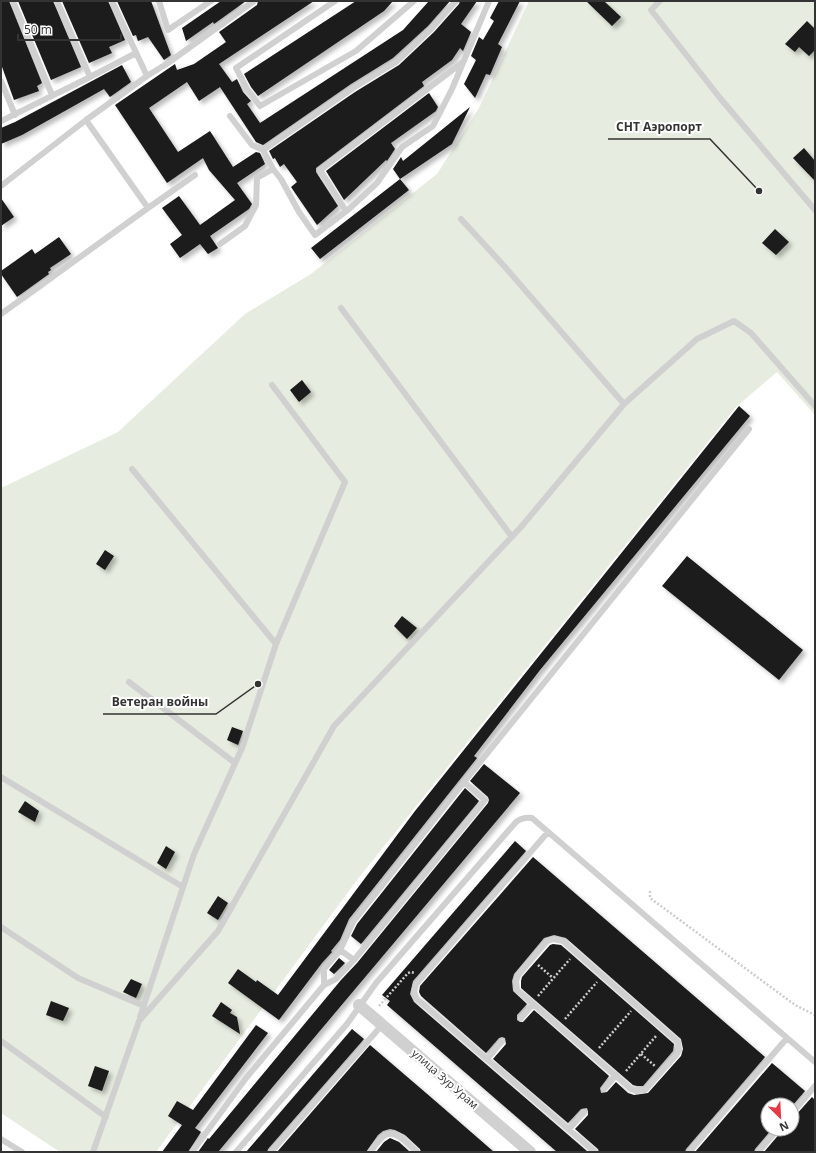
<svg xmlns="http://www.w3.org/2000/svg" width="816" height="1153" viewBox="0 0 816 1153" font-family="'Open Sans',sans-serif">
	<defs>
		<filter id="shadow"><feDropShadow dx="3.5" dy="3.5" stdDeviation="2" flood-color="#0004"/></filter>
	</defs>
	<rect width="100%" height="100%" fill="#fff"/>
	<path fill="#e6ecdf" d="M529,1h286v414l-38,-43 -41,35 -379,473 -201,272h-96l-59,-39v-625l117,-56 127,-118 66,-40 126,-100 42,-66z"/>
	<path fill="#1a1a1a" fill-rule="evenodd" filter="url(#shadow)" d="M1,1h8l33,82 -5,3 2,5 -25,9 -13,-36z
		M18,1h35l28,66 -30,13z
		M62,1h46l17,39 -16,7 3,6 -23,10z
		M117,1h34l20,54 -7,5 -16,-23 -10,4 -2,-6 -3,1z
		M221,1h25l-32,23 -1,-2 -27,19 -4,-13z
		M258,1h56l-95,63 13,18 5,-3 6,13 8,9 -4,3 13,19 143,-93 26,-29h21l-22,25 -35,32 -42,26 -88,61 -7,-3 -36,-55 -21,14 -12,-19 -38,26 29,44 32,-21 23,36 23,-15 4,1 5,11 -28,19 15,21 -3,5 -39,27 8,12 -10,6 -8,-10 -20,14 -10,-14 12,-9 -20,-27 17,-12 21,29 35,-25 -26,-30 -6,-12 -36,25 -52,-78 60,-41 2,6 17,-6 32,-22 -7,-10 38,-27z
		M356,1h37l-9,10 -126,85 -7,-9 -7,-13z
		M460,1h17l-16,23 10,8 -8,19 -3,-3 -8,12 -30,22 2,4 -108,82v4l22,34 -21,19 -26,-38 6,-5 -13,-18 -4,3 -5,-9 -2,1 -4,-8 86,-59 44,-27 35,-33 25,-28z
		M499,1h21l-22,43 4,3 -12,28 -4,-1 -11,24 -11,-14 12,-24 -5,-4 8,-19 4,3 11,-19 -4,-3z
		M586,1h18l17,16 -9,9z
		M807,21l8,8v21l-6,6 -10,-9 -4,5 -10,-8z
		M122,65l9,17 -21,15 -6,-8 -82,46 -21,9v-16l14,-6z
		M429,93l9,14 -2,4 -45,32 4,6 -8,12 -1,-1 -42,40 -18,-29z
		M470,107l-18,37 -52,35 -7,-10 8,-12 2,4z
		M804,148l11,13v20l-22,-23z
		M400,179l9,11 -89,69 -9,-11z
		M1,198l13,19 -13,9z
		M775,229l14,13 -13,13 -14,-12z
		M59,237l12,17 -21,14 1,2 -3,2 1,2 -32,23 -16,-23v-3l31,-22 3,5z
		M302,380l9,12 -12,10 -9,-12z
		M739,406l11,10 -210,254 -66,86 3,2 -128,161 -9,21 -9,11 1,1 -10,11 -43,57 -51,-37 10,-14 18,13 1,-2 21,15 137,-184z
		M105,550l9,6 -9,14 -9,-6z
		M687,556l116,94 -24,30 -117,-94z
		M402,616l15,12 -10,11 -13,-13z
		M232,727l11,4 -5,14 -11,-5z
		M484,764l36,29 -302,359h-20l10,-14 1,1 132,-159 16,-17 131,-160 1,-3 -1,-3 -18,-16z
		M465,788l14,13 -118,143 -10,-8 6,-12z
		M25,801l14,10 -4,11 -17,-10z
		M515,841l11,10 -113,130 -3,13 4,8 174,150h-31l-170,-147 3,-4 -8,-6z
		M166,846l9,6 -9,17 -9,-6z
		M533,857l232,200 -79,92 -1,3h-86l-1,-3 -23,-20 13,-14v-4l-1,-3 -6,1 -13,14 -75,-64 13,-15 -1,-6 -3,-1 -3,1 -13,15 -65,-57 -2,-4 1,-6zM554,935l12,3 115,101 2,10 -2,7 -33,37 -14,2 -6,-2 -12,-11 -9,10 -6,1 -1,-5 9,-12 -75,-66 -11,12h-3l-3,-2v-5l10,-11 -14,-13 -1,-10 2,-7 30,-36z
		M218,896l10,7 -10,17 -11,-7z
		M553,944l8,1 113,99 -1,7 -30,35h-6l-4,-1 -112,-97v-7l1,-4 28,-32z
		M339,958l6,5 -11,11 -5,-4z
		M131,979l11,5 -6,14 -13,-6z
		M51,1001l18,7 -6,13 -17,-6z
		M221,1002l11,8 -2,3 7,4 3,17 -28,-18z
		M256,1025l12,8 -73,95 6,4 -13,20h-26l20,-27 -14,-9 9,-15 16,9z
		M352,1029l12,10 -96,110 -1,3h-21z
		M370,1045l63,54 61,53h-73l-1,-3 -15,-14 -10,-5 -5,-1 -7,2 -5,4 -12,17h-89z
		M772,1063l33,28 -13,15v-1h-24v24h4l-17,20 -1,3h-59z
		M95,1066l14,5 -7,20 -14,-5z
		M812,1097l3,3v52h-51l17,-20 1,-3h10v-12l3,-1z
		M390,1138l9,4 11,10h-34l8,-10z"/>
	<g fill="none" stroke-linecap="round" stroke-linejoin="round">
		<path stroke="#cdcdcd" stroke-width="2.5" stroke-dasharray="2 2" stroke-linecap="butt" d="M650,891v7l145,107 20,10
			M538,965l15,13
			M538,996l32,-37
			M379,1006l29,-33 3,-1 4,1
			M565,1019l32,-37
			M599,1048l32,-37
			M641,1054l14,12
			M626,1071l30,-35"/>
		<path stroke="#d0d0d0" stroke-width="6" d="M13,1l39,94
			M57,1l33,76
			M112,1l35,75 21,-13 86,-62
			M159,1l9,29 43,-29
			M335,1l-99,67 11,21 13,17 96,-55 58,-50
			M660,1l-9,9 69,88 95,112
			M1,81l14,34
			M230,116l22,29 11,5
			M1,121l89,-44 46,-24
			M273,169l-10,-19 90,-62 43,-26 35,-33 25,-28
			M1,186l85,-66
			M148,208l47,-33
			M346,211l-26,-41 143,-108
			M220,244l25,-18 11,-21 1,-27 16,-9 8,10 18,33 16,23 34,-26 28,-26 25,-36 31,-21 19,-37 37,-88
			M341,308l171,229
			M1,314l147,-106 -62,-88 61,-44
			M624,404l73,-65 37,-18 17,12 64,73
			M132,469l144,175
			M129,682l106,81
			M1,777l182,110
			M548,832l-132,152 -2,8 3,7 178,153
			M1,927l77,51 66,28
			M553,939l10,2 115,101 1,8 -2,4 -32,36 -9,1 -5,-2 -114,-99 -1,-9 2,-6 29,-34z
			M340,950l14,10 131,-160 -21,-18
			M324,985l12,-6 18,-19
			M140,1017l54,-163 48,-106 34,-104 69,-162 -73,-97
			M521,1018l12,-14
			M1,1041l105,76
			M487,1059l15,-18
			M604,1089l12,-14
			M792,1113l23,-27
			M569,1129l15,-17
			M1,1139l21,13
			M93,1152l46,-131 79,-90 116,-205 187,-199 103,-123 -119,-137 -44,-48
			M192,1152l54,-74 78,-93v-16l16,-19 13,-28 111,-140 285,-353
			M236,1152l111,-128 29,-41 140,-161c5,-4 10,-5 16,-4l283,244
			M271,1152l111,-127
			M370,1152c4,-5 9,-13 15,-17 11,-6 24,10 32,17
			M689,1152l98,-114
			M758,1152l20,-23"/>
		<path stroke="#d0d0d0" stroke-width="12" d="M359,1005l171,147"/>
	</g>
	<g text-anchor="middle" stroke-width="4" stroke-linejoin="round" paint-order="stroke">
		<g font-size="11" fill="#333" stroke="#fff">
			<text transform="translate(445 1079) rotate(41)" y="4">улица Зур Урам</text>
		</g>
	</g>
	<path fill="none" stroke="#333" stroke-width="1.5" d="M759 191L710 139H608M258 684L216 714H103"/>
	<g fill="#333" stroke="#fff" stroke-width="1.5">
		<circle cx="759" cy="191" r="4"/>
		<circle cx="258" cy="684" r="4"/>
	</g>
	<g font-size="12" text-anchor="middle" font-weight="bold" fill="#333" stroke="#fff" stroke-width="4" stroke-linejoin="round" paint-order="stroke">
		<text x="659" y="131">СНТ Аэропорт</text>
		<text x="160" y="706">Ветеран войны</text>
	</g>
	<rect width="816" height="1153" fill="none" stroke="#333333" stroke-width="4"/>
	<g transform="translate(780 1117) rotate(156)"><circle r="19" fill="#ffffff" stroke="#adadad"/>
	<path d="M0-3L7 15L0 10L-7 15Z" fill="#e63946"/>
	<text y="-6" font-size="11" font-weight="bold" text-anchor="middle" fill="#333333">N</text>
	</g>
	<path d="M18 34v6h103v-6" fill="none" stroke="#333333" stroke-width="2"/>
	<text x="24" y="34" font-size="12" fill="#333333" stroke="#ffffff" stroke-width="3" paint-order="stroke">50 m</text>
</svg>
